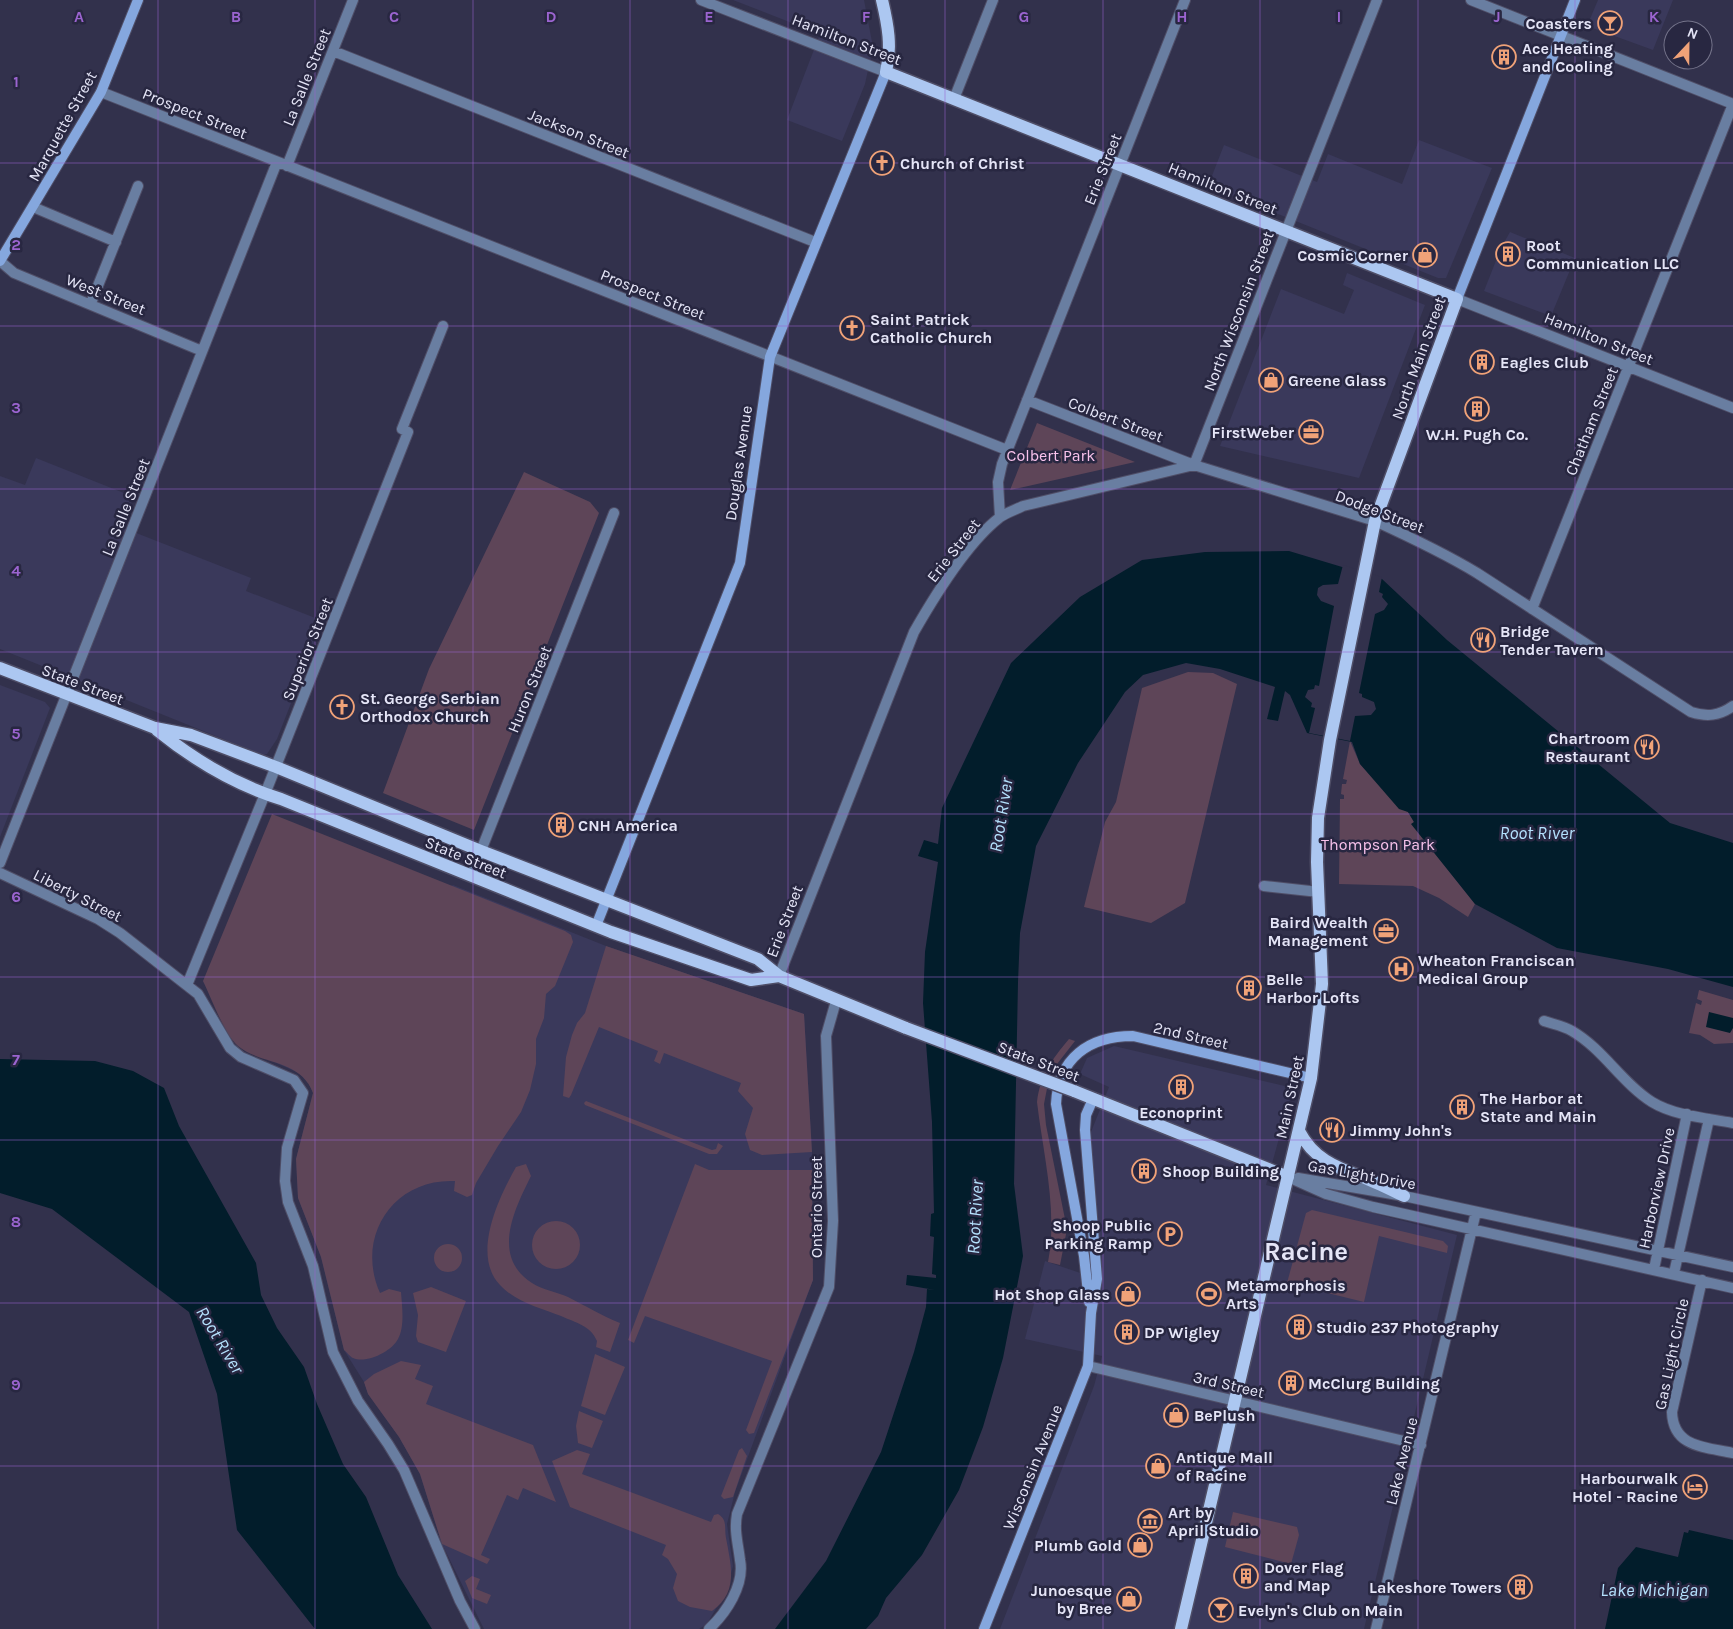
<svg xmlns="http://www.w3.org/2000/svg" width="1733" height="1629" viewBox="0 0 1733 1629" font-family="Karla,sans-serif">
	<rect width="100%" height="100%" fill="#32314c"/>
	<path fill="#3a395b" d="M733,0h131l9,47 -8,37 -23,57 -55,-21 33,-86z
		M1598,0h75l-20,50 -66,-24z
		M1419,140l73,28 -46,110h-8l-230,-92 16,-41 93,37 11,-28 74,30z
		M1510,232l65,26 -24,58 -67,-25 17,-43z
		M1347,273l78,32 -66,173 -139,-32 61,-157 63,25 10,-24 -11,-5z
		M36,458l98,39 -13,30 130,51 -5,13 77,30 -46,118 -10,15 -4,1 -263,-106v-173l25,9z
		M0,685l45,17 5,6 -50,129z
		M453,885l153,61 198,68 8,138 1,128 -78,212 -8,32 6,42 -6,23 -20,35 -8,5h-215l-42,-85 -22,-70 -21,-37 -31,-43 -4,-12 -20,-32 -23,-93 -23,-59 -2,-39 17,-66 -4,-9 -10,-11 -61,-27 -7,-9 -28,-56z
		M1114,1046l179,42 -27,97 191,50 -93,394h-364l94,-243 8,-30 -77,-17 20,-78 53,18 -7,-147 18,-45 -29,-13 7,-16z"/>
	<path fill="#5e4558" d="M1037,423l98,39 -125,28z
		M524,472l66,30 9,11 -125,317 -91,-37 46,-124z
		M1188,672l25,1 24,11 -52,219 -34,20 -67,-16 21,-85 11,-20 26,-114z
		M1350,741l10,23 42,45 6,3 6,10 -2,2 63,80 -7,13 -29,-19 -26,-12 -74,-2 1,-85h4v-4l-3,-1 1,-10h4l1,-4 -4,-1z
		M272,814l293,117 6,4 2,7 -18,44 -9,8 -2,24 -8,21v25l-6,26 -9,22 -23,34 -22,37 -4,12 -5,2 -13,-6 1,-10c-62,-3 -100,56 -75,112l9,-4 12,3c1,14 4,34 -3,47 -6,12 -31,25 -45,19 -3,-1 -6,-6 -9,-8l-23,-93 -23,-59 -2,-39 17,-66c-12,-34 -52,-28 -75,-47 -14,-12 -26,-47 -35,-65z
		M606,946l198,68 8,138 -50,3 -12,-5 -5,-16 8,-26 -15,-17 3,-8 -77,-30 -4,11 -6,-3 4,-10 -59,-24 -28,68 -2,3 -6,-2 3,-39 6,-22 5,-12 8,-10z
		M1699,990l34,10v43l-19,1 -14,-9 -11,-2 7,-30 5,2 1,-4 -5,-2z
		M1069,1039l6,2 -25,32 -6,31 2,21 21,104 -7,36 -12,-3c10,-52 -5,-108 -11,-160 3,-26 15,-43 32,-63z
		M586,1101l126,49 4,-1 2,-6 5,3 -6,8h-8l-124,-49 -1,-2z
		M526,1164l5,12c-17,34 -40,81 1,107 11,7 25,9 36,14 18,9 34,19 52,26l-10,29 -14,-5 1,-6c-7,-16 -21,-18 -36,-25 -19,-7 -47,-15 -61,-31 -29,-30 -1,-88 16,-118z
		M695,1164l14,6h103l1,110 -59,153 -5,1 -3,-4 26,-69 -127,-45 -11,27 -6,-3z
		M1312,1210l131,31 5,5 -1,7 -68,-17 -15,66 -77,-19 19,-70z
		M532 1245a24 24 0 1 1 48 0a24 24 0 1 1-48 0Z
		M434 1258a14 14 0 1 1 28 0a14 14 0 1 1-28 0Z
		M431,1287l35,14 -20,51 -28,-10 -2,-6 2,-21 -5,-22z
		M595,1354l30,13 -20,48 -24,-9z
		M401,1361l20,4 -6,14 18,7 -7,18 107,41 23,57 -33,-14 -5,12 -11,-5 -26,60 9,4 -3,5 -45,-20 -22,-70 -21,-37 -31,-43 -4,-12 10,-8z
		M579,1411l24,10 -11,27 -14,-5 -2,-17z
		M742,1448l5,8 -14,41 -9,2 -3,-3 18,-46z
		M577,1450l13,4 -8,20 129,48 3,-7 4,-1c10,6 6,14 8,24 5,27 13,54 -14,73l-22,-4 -12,-6 -5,-13 4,-14 -9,-15 -6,-4 4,-10 -96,-38 -18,-46z
		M1233,1512l64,15 2,8 -8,29 -66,-17z
		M472,1576l8,3 -4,10 15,6 -4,9 -15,-6 -7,-17z"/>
	<path fill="#021d2b" d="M1289,551l93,28 65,61 223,183 63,20v144l-65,-18 -111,-21 -82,-44 -64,-80 3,-2 -6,-10 -9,-3 -39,-45 -8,-22 -45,-9 -17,-38 -5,-4 -7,30 -11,-2 8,-32 -55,-18 -34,-6 -43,12 -18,17 -47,71 -42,83 -16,87 -2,49 -4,202 9,72 -20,102 -20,69 -24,63 -37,65 -36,43 -8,18 -12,13h-91l51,-68 55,-109 33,-100 12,-45 1,-18 8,1 -29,-5 1,-10 29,3v-3l-4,-1 2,-37 -4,-1 1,-22 3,-1 -2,-91 -9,-119 2,-51 13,-90 -20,-6 6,-16 14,4 4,-36 69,-145 69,-66 62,-37 63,-8z
		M1709,1012l24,6v10l-3,5 -24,-6z
		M0,1059l95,2 38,10 31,17 15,38 77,137 5,32 16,33 27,39 13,37 26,60 23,33 32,78 34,54h-117l-78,-99 -20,-136 -28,-82 -137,-103 -52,-16z
		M1689,1530l44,10v89h-128l13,-61 18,-21 42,10 6,-25 4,1z"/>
	<path fill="#32314c" d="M1343,565l39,12 -3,15 4,2 -1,3 6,7 -4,6 -9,4 -16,79 3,1v3l12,5 2,7 -5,6 -16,1 -5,25 -41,-8 6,-25 -4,-1 1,-4 -7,-6 3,-7 6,-1 1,-4 4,1 15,-80 -13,-5 -4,-6 1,-7 5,-3 15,-1z"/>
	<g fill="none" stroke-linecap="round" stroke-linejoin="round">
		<g stroke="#4f4e67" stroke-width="12">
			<path id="street" d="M701,0l185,72
				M1471,0l262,104
				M333,51l482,191
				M101,92l906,358
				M954,99l39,-99
				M287,166l66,-166
				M33,207l83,35
				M0,261l14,12 188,78
				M1457,299l276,109
				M91,303l47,-117
				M1027,400l167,65 181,56c35,16 69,32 102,52l214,139c16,5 28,4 42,-6
				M1194,465l183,-465
				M1000,517l-2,-35 4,-18 183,-464
				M1532,609l201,-505
				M0,863l277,-701
				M0,873l98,46 22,14 78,61 32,54 11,9 53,23 9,13 -16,55 -2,33 3,21 25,64 20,86 25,49 30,43 16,26 56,131 15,28
				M471,876l143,-363
				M1264,886l55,6
				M779,976l135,-344c20,-35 53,-89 85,-114 6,-5 16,-8 24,-12l171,-41
				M187,985l78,-191 143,-362 -6,-3 41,-103
				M1544,1021c9,3 20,5 28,10 31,18 50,52 80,71 23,14 55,16 81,21
				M1288,1177l38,17 47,13 360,81
				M1298,1178l106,18 329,71
				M1654,1269l33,-155
				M1674,1273l35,-154
				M1702,1280l-30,132c1,36 34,35 61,41
				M1088,1366l333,79
				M709,1629c17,-16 36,-44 31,-69 -2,-17 -6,-29 -3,-46l92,-227 4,-66 -7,-185 10,-35
				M1376,1629l100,-417"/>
		</g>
		<g stroke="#4f4e67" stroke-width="12">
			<path id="secondary" d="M0,261l101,-169 37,-92
				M1457,299l118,-299
				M596,926l144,-363 30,-206 116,-285
				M1089,1302l-5,-46 -28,-152c2,-46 33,-68 77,-68l178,42
				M984,1629l104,-263 3,-53 6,-34 -12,-149 1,-15 7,-16"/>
		</g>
		<g stroke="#4f4e67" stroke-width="15">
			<path id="primary" d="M882,0c6,25 10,47 4,72l571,227 -82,222 -45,219 -12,78 -1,44 5,122 -11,94 -130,551
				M0,668l155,60 36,7 85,32 205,84 277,108 21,17 127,52
				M157,730c37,30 79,55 124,69l330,133 140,48 28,-4
				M1074,1091l214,86
				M1299,1131c14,27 35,36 63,46 14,5 28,12 42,19"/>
		</g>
		<use href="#street" stroke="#697ea1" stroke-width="10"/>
		<use href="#secondary" stroke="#85a7de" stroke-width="10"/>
		<use href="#primary" stroke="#acc7f1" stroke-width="12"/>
		<g stroke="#4f4e67" stroke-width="15" stroke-linecap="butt">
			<path id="primary-bridge" d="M906,1028l168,63"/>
		</g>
		<use href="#primary-bridge" stroke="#acc7f1" stroke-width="12"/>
	</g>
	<path fill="none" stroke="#9b64d0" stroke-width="1" stroke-opacity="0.55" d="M158,0v1629M315,0v1629M473,0v1629M630,0v1629M788,0v1629M945,0v1629M1103,0v1629M1260,0v1629M1418,0v1629M1575,0v1629M0,163h1733M0,326h1733M0,489h1733M0,652h1733M0,814h1733M0,977h1733M0,1140h1733M0,1303h1733M0,1466h1733"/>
	<defs>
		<g id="bar-ring" transform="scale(1.25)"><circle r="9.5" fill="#282741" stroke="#f0a278" stroke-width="1.5"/><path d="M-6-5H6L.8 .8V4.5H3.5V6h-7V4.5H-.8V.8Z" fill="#f0a278"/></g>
		<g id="building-ring" transform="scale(1.25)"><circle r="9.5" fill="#282741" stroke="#f0a278" stroke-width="1.5"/><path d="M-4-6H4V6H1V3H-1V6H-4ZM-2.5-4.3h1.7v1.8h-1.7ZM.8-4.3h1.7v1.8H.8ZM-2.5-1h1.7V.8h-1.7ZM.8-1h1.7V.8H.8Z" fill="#f0a278"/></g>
		<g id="church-ring" transform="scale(1.25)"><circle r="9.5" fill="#282741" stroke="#f0a278" stroke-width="1.5"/><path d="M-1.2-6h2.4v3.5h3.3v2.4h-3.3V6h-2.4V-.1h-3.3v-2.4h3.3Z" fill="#f0a278"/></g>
		<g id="shop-ring" transform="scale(1.25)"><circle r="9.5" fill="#282741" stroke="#f0a278" stroke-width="1.5"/><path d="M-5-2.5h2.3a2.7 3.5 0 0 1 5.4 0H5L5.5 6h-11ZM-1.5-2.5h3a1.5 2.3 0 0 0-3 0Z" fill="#f0a278"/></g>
		<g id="office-ring" transform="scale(1.25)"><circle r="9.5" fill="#282741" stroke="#f0a278" stroke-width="1.5"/><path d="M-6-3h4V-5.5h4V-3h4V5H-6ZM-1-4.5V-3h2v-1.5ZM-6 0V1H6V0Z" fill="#f0a278"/></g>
		<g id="restaurant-ring" transform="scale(1.25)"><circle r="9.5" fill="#282741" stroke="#f0a278" stroke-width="1.5"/><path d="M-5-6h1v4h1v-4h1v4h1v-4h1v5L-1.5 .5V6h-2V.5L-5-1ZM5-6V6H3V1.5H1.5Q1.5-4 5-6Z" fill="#f0a278"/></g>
		<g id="hospital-ring" transform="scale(1.25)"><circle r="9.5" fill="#282741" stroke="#f0a278" stroke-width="1.5"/><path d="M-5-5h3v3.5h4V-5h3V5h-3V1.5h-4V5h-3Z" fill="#f0a278"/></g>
		<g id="parking-ring" transform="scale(1.25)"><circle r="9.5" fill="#282741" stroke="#f0a278" stroke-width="1.5"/><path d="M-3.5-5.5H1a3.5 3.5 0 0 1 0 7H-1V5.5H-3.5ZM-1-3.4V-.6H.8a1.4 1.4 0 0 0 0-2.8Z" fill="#f0a278"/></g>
		<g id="stadium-ring" transform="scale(1.25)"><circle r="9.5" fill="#282741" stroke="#f0a278" stroke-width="1.5"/><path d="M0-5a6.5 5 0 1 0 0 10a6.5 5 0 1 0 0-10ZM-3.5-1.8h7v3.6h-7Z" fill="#f0a278"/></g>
		<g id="hotel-ring" transform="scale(1.25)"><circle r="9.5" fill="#282741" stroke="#f0a278" stroke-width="1.5"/><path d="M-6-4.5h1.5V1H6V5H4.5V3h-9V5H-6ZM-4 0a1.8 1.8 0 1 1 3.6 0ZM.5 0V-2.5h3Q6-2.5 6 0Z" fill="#f0a278"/></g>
		<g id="museum-ring" transform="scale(1.25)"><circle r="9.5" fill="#282741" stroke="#f0a278" stroke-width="1.5"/><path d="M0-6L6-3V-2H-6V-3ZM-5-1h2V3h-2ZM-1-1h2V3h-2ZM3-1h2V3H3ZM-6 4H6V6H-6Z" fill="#f0a278"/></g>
	</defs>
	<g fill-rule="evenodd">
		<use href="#bar-ring" x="1610" y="23"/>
		<use href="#building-ring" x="1504" y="57"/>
		<use href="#church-ring" x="882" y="163"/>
		<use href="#building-ring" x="1508" y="254"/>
		<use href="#shop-ring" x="1425" y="255"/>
		<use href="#church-ring" x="852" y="328"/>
		<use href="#building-ring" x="1482" y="362"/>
		<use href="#shop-ring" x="1271" y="380"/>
		<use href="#building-ring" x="1477" y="409"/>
		<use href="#office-ring" x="1311" y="432"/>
		<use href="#restaurant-ring" x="1483" y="640"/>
		<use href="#church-ring" x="342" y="707"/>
		<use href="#restaurant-ring" x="1647" y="747"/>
		<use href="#building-ring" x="561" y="825"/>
		<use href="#office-ring" x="1386" y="931"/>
		<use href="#hospital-ring" x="1401" y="969"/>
		<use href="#building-ring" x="1249" y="988"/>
		<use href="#building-ring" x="1181" y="1087"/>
		<use href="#building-ring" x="1462" y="1107"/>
		<use href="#restaurant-ring" x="1332" y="1130"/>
		<use href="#building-ring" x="1144" y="1171"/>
		<use href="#parking-ring" x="1170" y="1234"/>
		<use href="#shop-ring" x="1128" y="1294"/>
		<use href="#stadium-ring" x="1209" y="1294"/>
		<use href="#building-ring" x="1299" y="1327"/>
		<use href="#building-ring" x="1127" y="1332"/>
		<use href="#building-ring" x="1291" y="1383"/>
		<use href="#shop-ring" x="1176" y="1415"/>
		<use href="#shop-ring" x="1158" y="1466"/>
		<use href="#hotel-ring" x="1695" y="1487"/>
		<use href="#museum-ring" x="1150" y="1521"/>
		<use href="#shop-ring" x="1140" y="1545"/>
		<use href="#building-ring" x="1246" y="1576"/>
		<use href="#building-ring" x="1520" y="1587"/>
		<use href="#shop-ring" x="1129" y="1599"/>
		<use href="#bar-ring" x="1221" y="1610"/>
	</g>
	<g text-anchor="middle" stroke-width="5" stroke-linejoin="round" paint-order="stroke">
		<g font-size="16" font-weight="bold" fill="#e5e5f7" stroke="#282741" text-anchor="start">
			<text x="1592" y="29" text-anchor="end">Coasters</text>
			<text x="1522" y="54">Ace Heating<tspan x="1522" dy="18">and Cooling</tspan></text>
			<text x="900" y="169">Church of Christ</text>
			<text x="1526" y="251">Root<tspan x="1526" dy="18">Communication LLC</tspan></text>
			<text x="1408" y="261" text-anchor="end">Cosmic Corner</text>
			<text x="870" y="325">Saint Patrick<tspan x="870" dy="18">Catholic Church</tspan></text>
			<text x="1500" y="368">Eagles Club</text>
			<text x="1288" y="386">Greene Glass</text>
			<text x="1294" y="438" text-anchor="end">FirstWeber</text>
			<text x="1477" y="440" text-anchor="middle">W.H. Pugh Co.</text>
			<text x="1500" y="637">Bridge<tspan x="1500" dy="18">Tender Tavern</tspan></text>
			<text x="360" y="704">St. George Serbian<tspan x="360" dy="18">Orthodox Church</tspan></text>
			<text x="1630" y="744" text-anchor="end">Chartroom<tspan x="1630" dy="18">Restaurant</tspan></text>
			<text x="578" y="831">CNH America</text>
			<text x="1368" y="928" text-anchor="end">Baird Wealth<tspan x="1368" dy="18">Management</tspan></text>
			<text x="1418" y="966">Wheaton Franciscan<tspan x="1418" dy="18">Medical Group</tspan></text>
			<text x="1266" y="985">Belle<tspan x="1266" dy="18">Harbor Lofts</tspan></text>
			<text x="1480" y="1104">The Harbor at<tspan x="1480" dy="18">State and Main</tspan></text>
			<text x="1181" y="1118" text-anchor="middle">Econoprint</text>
			<text x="1350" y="1136">Jimmy John's</text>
			<text x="1162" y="1177">Shoop Building</text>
			<text x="1152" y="1231" text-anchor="end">Shoop Public<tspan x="1152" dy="18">Parking Ramp</tspan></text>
			<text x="1226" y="1291">Metamorphosis<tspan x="1226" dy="18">Arts</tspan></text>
			<text x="1110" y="1300" text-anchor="end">Hot Shop Glass</text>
			<text x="1316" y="1333">Studio 237 Photography</text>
			<text x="1144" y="1338">DP Wigley</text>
			<text x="1308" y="1389">McClurg Building</text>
			<text x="1194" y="1421">BePlush</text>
			<text x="1176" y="1463">Antique Mall<tspan x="1176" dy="18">of Racine</tspan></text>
			<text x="1678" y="1484" text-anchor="end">Harbourwalk<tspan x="1678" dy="18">Hotel - Racine</tspan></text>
			<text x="1168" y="1518">Art by<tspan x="1168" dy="18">April Studio</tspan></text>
			<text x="1122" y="1551" text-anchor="end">Plumb Gold</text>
			<text x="1264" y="1573">Dover Flag<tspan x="1264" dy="18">and Map</tspan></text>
			<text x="1502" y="1593" text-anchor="end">Lakeshore Towers</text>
			<text x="1112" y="1596" text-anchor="end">Junoesque<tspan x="1112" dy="18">by Bree</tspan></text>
			<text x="1238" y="1616">Evelyn's Club on Main</text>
		</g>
		<g font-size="16" fill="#e5e5f7" stroke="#282741">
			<text transform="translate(847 39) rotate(21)" y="6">Hamilton Street</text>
			<text transform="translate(306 77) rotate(-68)" y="6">La Salle Street</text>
			<text transform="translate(195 113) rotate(22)" y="6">Prospect Street</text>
			<text transform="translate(62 126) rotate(-61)" y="6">Marquette Street</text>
			<text transform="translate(579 133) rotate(22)" y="6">Jackson Street</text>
			<text transform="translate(1102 169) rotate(-68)" y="6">Erie Street</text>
			<text transform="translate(1223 188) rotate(22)" y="6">Hamilton Street</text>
			<text transform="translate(106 294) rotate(22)" y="6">West Street</text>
			<text transform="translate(653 294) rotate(22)" y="6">Prospect Street</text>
			<text transform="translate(1238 311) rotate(-69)" y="6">North Wisconsin Street</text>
			<text transform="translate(1599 338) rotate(22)" y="6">Hamilton Street</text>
			<text transform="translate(1418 358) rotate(-70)" y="6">North Main Street</text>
			<text transform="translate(1116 419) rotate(21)" y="6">Colbert Street</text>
			<text transform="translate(1591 421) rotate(-68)" y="6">Chatham Street</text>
			<text transform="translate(738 463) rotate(-82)" y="6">Douglas Avenue</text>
			<text transform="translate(125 507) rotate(-68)" y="6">La Salle Street</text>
			<text transform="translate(1380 511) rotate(21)" y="6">Dodge Street</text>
			<text transform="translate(953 550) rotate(-52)" y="6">Erie Street</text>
			<text transform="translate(307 649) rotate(-68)" y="6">Superior Street</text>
			<text transform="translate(83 684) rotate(21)" y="6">State Street</text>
			<text transform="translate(529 689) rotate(-68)" y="6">Huron Street</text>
			<text transform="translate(466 857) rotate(22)" y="6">State Street</text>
			<text transform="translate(78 895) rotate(27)" y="6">Liberty Street</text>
			<text transform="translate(784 921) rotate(-69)" y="6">Erie Street</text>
			<text transform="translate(1191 1035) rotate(13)" y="6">2nd Street</text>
			<text transform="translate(1039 1061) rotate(21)" y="6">State Street</text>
			<text transform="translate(1289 1097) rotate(-78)" y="6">Main Street</text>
			<text transform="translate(1362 1174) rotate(10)" y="6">Gas Light Drive</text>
			<text transform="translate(1656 1188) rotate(-78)" y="6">Harborview Drive</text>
			<text transform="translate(816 1207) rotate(-90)" y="6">Ontario Street</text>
			<text transform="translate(1671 1354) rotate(-78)" y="6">Gas Light Circle</text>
			<text transform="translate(1229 1384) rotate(13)" y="6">3rd Street</text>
			<text transform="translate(1401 1461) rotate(-76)" y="6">Lake Avenue</text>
			<text transform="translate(1032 1467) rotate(-68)" y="6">Wisconsin Avenue</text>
		</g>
		<g font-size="16" fill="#f8c2eb" stroke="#282741">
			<text x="1051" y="461">Colbert Park</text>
			<text x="1378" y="850">Thompson Park</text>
		</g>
		<g font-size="18" font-style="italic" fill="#b4e1fd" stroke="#282741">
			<text transform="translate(1001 815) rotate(-81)" y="6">Root River</text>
			<text x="1537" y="839">Root River</text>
			<text transform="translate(975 1217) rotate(-87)" y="6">Root River</text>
			<text transform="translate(220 1340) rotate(59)" y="6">Root River</text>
			<text x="1654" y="1596">Lake Michigan</text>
		</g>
		<g font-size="26" font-weight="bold" fill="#e5e5f7" stroke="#282741">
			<text x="1306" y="1260">Racine</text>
		</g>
	</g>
	<g font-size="16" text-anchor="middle" font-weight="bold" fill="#9b64d0" stroke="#282741" stroke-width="5" stroke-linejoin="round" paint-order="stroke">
		<text x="79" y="22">A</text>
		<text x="236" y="22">B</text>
		<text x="394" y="22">C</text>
		<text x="551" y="22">D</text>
		<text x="709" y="22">E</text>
		<text x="866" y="22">F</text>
		<text x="1024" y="22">G</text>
		<text x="1182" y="22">H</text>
		<text x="1339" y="22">I</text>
		<text x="1497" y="22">J</text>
		<text x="1654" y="22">K</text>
		<text x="16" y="87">1</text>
		<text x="16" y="250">2</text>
		<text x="16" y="413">3</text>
		<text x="16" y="576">4</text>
		<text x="16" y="739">5</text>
		<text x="16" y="902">6</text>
		<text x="16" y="1065">7</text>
		<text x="16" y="1227">8</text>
		<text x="16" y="1390">9</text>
	</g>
	<g transform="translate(1688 45) rotate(22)"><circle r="24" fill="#282741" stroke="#74738a"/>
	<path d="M0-4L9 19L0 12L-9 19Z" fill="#f0a278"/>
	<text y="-8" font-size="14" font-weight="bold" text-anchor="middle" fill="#e5e5f7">N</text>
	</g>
</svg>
